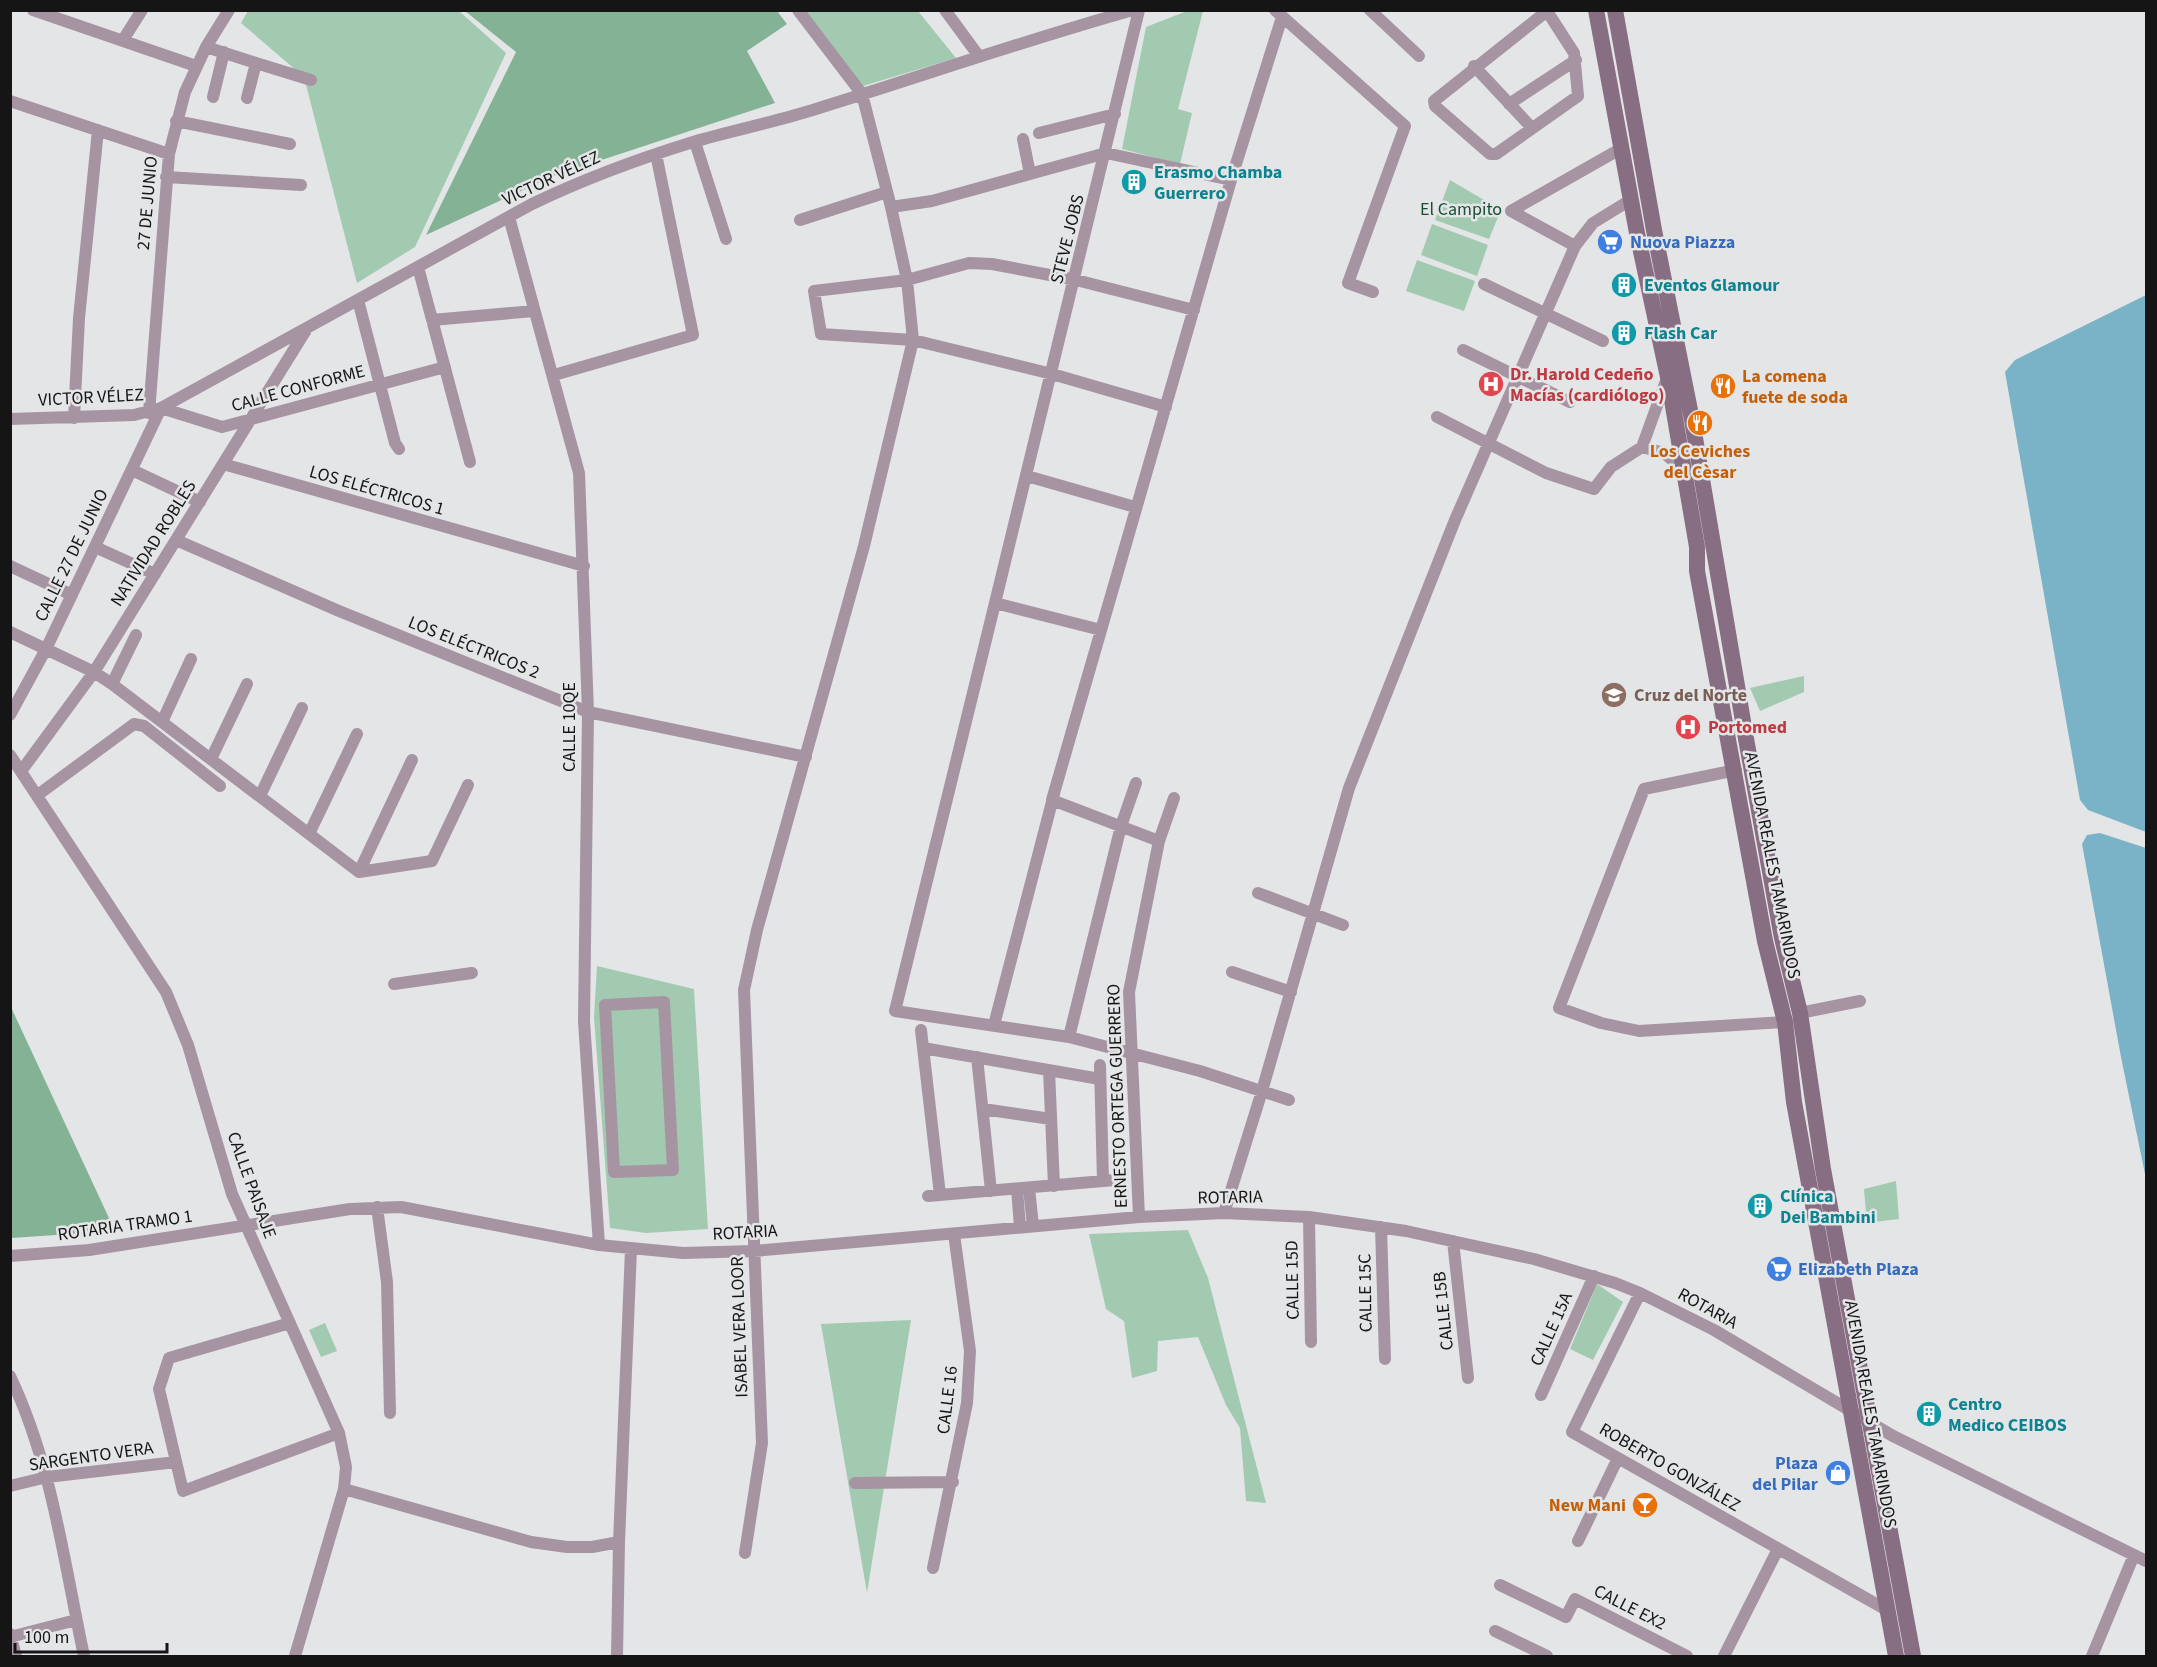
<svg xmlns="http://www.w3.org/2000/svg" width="2157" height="1667" viewBox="0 0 2157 1667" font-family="'Source Sans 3',sans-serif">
	<rect width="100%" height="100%" fill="#e4e5e6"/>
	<path fill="#a2cab1" d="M248,11h211l47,42 -91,194 -58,36 -53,-206 -63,-54z
		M805,11h113l38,47 -93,28z
		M1187,11h16l-25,98 14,4 -12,51 -58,-15 24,-122z
		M1450,180l51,30 -12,29 -54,-19z
		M1432,224l56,21 -11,31 -56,-21z
		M1417,260l58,21 -11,30 -58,-20z
		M1804,676v16l-44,19 -10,-23z
		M597,966l97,23 14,240 -62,4 -36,-5 -16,-211z
		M1896,1181l3,38 -50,6 17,-13 -2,-23z
		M1188,1230l20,48 58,225 -20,-2 -6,-73 -14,-23 -28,-68 -40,4 -1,30 -25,7 -8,-57 -18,-12 -17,-75z
		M1597,1284l26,18 -30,58 -23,-11z
		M911,1320l-44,273 -46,-269z
		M325,1323l12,28 -16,6 -12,-27z"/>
	<path fill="#83b295" d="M777,11l10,13 -40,27 28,52 -222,73 -127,59 90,-183 -51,-41z
		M10,1005l105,226 -104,7z"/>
	<path fill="#7ab3c7" d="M2146,295v537l-58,-22 -8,-10 -75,-428 10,-12z
		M2100,833l46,15v331l-25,-122 -39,-213 5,-9z"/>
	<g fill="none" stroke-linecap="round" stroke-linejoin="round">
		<path stroke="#a794a3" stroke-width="12" d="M33,10l163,56
			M945,10l33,45
			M1275,10l130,116 -57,157 25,9
			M1370,10l49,46
			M1547,11l27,42 4,43 -82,58h-6l-55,-48 -1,-5z
			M123,40l19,-30
			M206,47l50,16 -9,35
			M256,63l55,17
			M1474,66l58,62
			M213,97l11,-45
			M10,101l159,53
			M1509,104l67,-44
			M176,121l114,23
			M1039,133l76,-19
			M1023,139l7,35
			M695,142l31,97
			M166,177l135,8
			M891,207l41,-6 174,-48 125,27
			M1511,211l111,-63
			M1511,211l64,35
			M509,217l70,256 9,239 -4,309 15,224
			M800,220l87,-28
			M418,267l52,195
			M1484,284l119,57
			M358,300l37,143 4,6
			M432,320l102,-9
			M1463,350l107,52
			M554,375l139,-40 -37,-181
			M1166,407l-114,-33 -139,-34 -92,-6 -7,-43 93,-11 62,-17 23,1 84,16 118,30
			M149,413l20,-259 16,-62 21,-45 23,-37
			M1437,417l109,56 48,16 17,-22 31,-20 22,6 20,17
			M74,418l5,-100 19,-188
			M10,419l124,-4 27,-7 371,-204c52,-25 106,-45 161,-62 41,-12 82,-20 123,-33 106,-33 210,-69 317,-99
			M1642,447l25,-69
			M223,464l361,102
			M132,470l68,32
			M1027,476l108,31
			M176,540l163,71 249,101 218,45
			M95,547l60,27
			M10,566l62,29
			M995,603l-100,408 174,26 131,34 89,29
			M1101,630l-106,-27 144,-593
			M10,632l84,40 18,12 247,188 73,-11 36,-76
			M112,684l24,-49
			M10,715l36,-66 115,-241 61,19 223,-60
			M162,722l29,-63
			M10,755l156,237 22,53 44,149 107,239 7,34 -2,22 -49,167
			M211,759l36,-75
			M22,770l72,-98 212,-342
			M1736,770l-92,19 -85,219 42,15 38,8 146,-9
			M39,794l95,-70 10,2 76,60
			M260,796l42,-88
			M309,834l48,-100
			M1159,841l-107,-41 179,-620 51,-163
			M359,872l53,-112
			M1258,893l85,32
			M1232,972l59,20
			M394,984l78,-11
			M664,1002l9,168 -59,2 -9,-167z
			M1800,1013l60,-12
			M994,1025l60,-231
			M921,1030l19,165
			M1069,1037l52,-211 15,-43
			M923,1048l177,31
			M977,1057l14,134
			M1100,1065l3,116
			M1049,1070l5,116
			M983,1109l68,10
			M1029,1188l4,38
			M1017,1189l3,38
			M928,1196l187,-16
			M377,1207l10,75 3,131
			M1224,1213l38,-122 87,-303 106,-268 120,-274 18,-23 39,-24
			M1139,1217l-10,-225 30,-151 15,-43
			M1309,1217l2,125
			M1381,1227l4,132
			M1453,1241l15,137
			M10,1256l79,-6 261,-41 51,-2 198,38 84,8 71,-2 385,-34 85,-4 85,4 97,14 128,28 81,24 25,10 74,37 179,106 253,125
			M1640,1293l-68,139 313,177
			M290,1323l-121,35 -10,31 24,102 156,-58
			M10,1376c42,88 54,186 74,280
			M1541,1395l53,-119
			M855,1483l98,-1
			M10,1486l37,-9 129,-15
			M344,1489l187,53 36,5h25l27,-5 12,-293
			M1578,1541l40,-83
			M745,1553l17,-110 -18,-453 13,-60 107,-384 49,-206 -6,-60 -16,-73 -29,-113 -64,-84
			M933,1568l34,-165 3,-52 -16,-117
			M1500,1585l66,32 9,-18 112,57
			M1495,1631l52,25
			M10,1634l6,22
			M10,1637l66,-17
			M617,1656l2,-114
			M1724,1656l54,-107
			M2092,1656l42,-101"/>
		<path stroke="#886e83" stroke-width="16" d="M1596,10l41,223 31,144 29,170v24l68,370 20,81 9,80 102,554
			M1615,10l39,220 38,190 53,313 37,205 18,75 23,156 90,487"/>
	</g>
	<defs>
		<g id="building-disc" transform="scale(1.35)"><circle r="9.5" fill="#0f9aa8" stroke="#e4e5e6"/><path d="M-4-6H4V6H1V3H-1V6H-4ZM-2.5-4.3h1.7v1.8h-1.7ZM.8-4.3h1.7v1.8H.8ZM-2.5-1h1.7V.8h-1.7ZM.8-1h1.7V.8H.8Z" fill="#fff"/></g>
		<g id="supermarket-disc" transform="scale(1.35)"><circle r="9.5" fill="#3f7fe0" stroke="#e4e5e6"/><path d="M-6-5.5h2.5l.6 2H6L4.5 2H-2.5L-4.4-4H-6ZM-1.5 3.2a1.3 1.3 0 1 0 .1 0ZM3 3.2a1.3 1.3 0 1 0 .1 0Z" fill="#fff"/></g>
		<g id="hospital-disc" transform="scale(1.35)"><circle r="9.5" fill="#e0444e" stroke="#e4e5e6"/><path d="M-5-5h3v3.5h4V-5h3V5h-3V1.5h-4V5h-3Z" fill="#fff"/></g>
		<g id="restaurant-disc" transform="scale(1.35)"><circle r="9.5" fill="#e8710a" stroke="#e4e5e6"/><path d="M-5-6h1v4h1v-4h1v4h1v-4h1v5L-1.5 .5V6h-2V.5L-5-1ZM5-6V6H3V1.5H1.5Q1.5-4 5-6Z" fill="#fff"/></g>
		<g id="school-disc" transform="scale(1.35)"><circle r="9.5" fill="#8d6e63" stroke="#e4e5e6"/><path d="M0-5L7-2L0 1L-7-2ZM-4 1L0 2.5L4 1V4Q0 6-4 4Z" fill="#fff"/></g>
		<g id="shop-disc" transform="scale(1.35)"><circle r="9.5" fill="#3f7fe0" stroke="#e4e5e6"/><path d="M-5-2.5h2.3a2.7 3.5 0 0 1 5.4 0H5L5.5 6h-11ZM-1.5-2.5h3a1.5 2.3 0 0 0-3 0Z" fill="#fff"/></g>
		<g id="bar-disc" transform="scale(1.35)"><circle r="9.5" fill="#e8710a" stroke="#e4e5e6"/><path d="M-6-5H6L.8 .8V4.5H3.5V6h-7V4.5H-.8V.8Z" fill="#fff"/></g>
	</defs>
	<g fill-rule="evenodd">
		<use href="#building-disc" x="1134" y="182"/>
		<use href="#supermarket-disc" x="1610" y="242"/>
		<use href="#building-disc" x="1624" y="285"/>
		<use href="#building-disc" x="1624" y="333"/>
		<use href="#hospital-disc" x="1491" y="384"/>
		<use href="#restaurant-disc" x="1723" y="386"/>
		<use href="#restaurant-disc" x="1700" y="423"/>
		<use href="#school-disc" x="1614" y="695"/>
		<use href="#hospital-disc" x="1688" y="727"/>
		<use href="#building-disc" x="1760" y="1206"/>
		<use href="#supermarket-disc" x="1779" y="1269"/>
		<use href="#building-disc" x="1929" y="1414"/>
		<use href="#shop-disc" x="1838" y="1473"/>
		<use href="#bar-disc" x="1645" y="1505"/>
	</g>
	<g text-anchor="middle" stroke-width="5" stroke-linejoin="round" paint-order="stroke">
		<g font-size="18" font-weight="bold" fill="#0d838f" stroke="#e4e5e6" text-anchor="start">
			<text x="1154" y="178">Erasmo Chamba<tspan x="1154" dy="21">Guerrero</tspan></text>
			<text x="1644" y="291">Eventos Glamour</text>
			<text x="1644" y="339">Flash Car</text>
			<text x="1780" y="1202">Clínica<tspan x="1780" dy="21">Dei Bambini</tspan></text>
			<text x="1948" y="1410">Centro<tspan x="1948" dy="21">Medico CEIBOS</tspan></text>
		</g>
		<g font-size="18" fill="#151516" stroke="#e4e5e6">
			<text transform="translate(551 178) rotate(-25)" y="6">VICTOR VÉLEZ</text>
			<text transform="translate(147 203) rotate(-85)" y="6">27 DE JUNIO</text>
			<text transform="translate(1067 239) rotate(-76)" y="6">STEVE JOBS</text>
			<text transform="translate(298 388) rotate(-15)" y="6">CALLE CONFORME</text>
			<text transform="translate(91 397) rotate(-3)" y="6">VICTOR VÉLEZ</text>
			<text transform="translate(377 490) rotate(16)" y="6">LOS ELÉCTRICOS 1</text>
			<text transform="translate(153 543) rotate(-58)" y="6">NATIVIDAD ROBLES</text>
			<text transform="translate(71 555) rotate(-64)" y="6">CALLE 27 DE JUNIO</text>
			<text transform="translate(474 647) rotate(22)" y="6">LOS ELÉCTRICOS 2</text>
			<text transform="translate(569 727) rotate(-90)" y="6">CALLE 10QE</text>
			<text transform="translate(1773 865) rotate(79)" y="6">AVENIDA REALES TAMARINDOS</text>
			<text transform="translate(1117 1096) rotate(-92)" y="6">ERNESTO ORTEGA GUERRERO</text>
			<text transform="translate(252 1185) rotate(70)" y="6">CALLE PAISAJE</text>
			<text transform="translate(1230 1197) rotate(-1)" y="6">ROTARIA</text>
			<text transform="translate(125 1225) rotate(-8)" y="6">ROTARIA TRAMO 1</text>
			<text transform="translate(745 1232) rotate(-3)" y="6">ROTARIA</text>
			<text transform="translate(1292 1280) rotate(-91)" y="6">CALLE 15D</text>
			<text transform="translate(1365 1293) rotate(-91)" y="6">CALLE 15C</text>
			<text transform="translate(1708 1308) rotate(29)" y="6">ROTARIA</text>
			<text transform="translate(1443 1311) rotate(-96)" y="6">CALLE 15B</text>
			<text transform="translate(739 1327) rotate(-92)" y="6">ISABEL VERA LOOR</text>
			<text transform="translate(1551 1329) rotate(-66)" y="6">CALLE 15A</text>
			<text transform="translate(947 1400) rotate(-83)" y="6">CALLE 16</text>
			<text transform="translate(1871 1414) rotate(80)" y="6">AVENIDA REALES TAMARINDOS</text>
			<text transform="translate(91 1456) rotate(-8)" y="6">SARGENTO VERA</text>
			<text transform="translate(1670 1467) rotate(30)" y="6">ROBERTO GONZÁLEZ</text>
			<text transform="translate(1630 1607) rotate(27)" y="6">CALLE EX2</text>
		</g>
		<g font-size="18" fill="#164f33" stroke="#e4e5e6">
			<text x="1461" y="215">El Campito</text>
		</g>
		<g font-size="18" font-weight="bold" fill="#366cbe" stroke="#e4e5e6" text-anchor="start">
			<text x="1630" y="248">Nuova Piazza</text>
			<text x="1798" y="1275">Elizabeth Plaza</text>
			<text x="1818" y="1469" text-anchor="end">Plaza<tspan x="1818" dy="21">del Pilar</tspan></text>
		</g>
		<g font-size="18" font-weight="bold" fill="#be3a42" stroke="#e4e5e6" text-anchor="start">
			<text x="1510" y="380">Dr. Harold Cedeño<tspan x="1510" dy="21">Macías (cardiólogo)</tspan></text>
			<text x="1708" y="733">Portomed</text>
		</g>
		<g font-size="18" font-weight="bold" fill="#c56008" stroke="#e4e5e6" text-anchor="start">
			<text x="1742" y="382">La comena<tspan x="1742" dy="21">fuete de soda</tspan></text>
			<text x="1700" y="457" text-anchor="middle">Los Ceviches<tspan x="1700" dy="21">del Cèsar</tspan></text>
			<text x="1626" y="1511" text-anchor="end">New Mani</text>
		</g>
		<g font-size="18" font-weight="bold" fill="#785e54" stroke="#e4e5e6" text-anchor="start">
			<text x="1634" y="701">Cruz del Norte</text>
		</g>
	</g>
	<rect width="2157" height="1667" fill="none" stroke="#151516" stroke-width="24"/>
	<path d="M15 1643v9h152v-9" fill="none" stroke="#151516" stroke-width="3"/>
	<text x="24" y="1643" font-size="18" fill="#151516" stroke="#e4e5e6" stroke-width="4.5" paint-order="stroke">100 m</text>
</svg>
